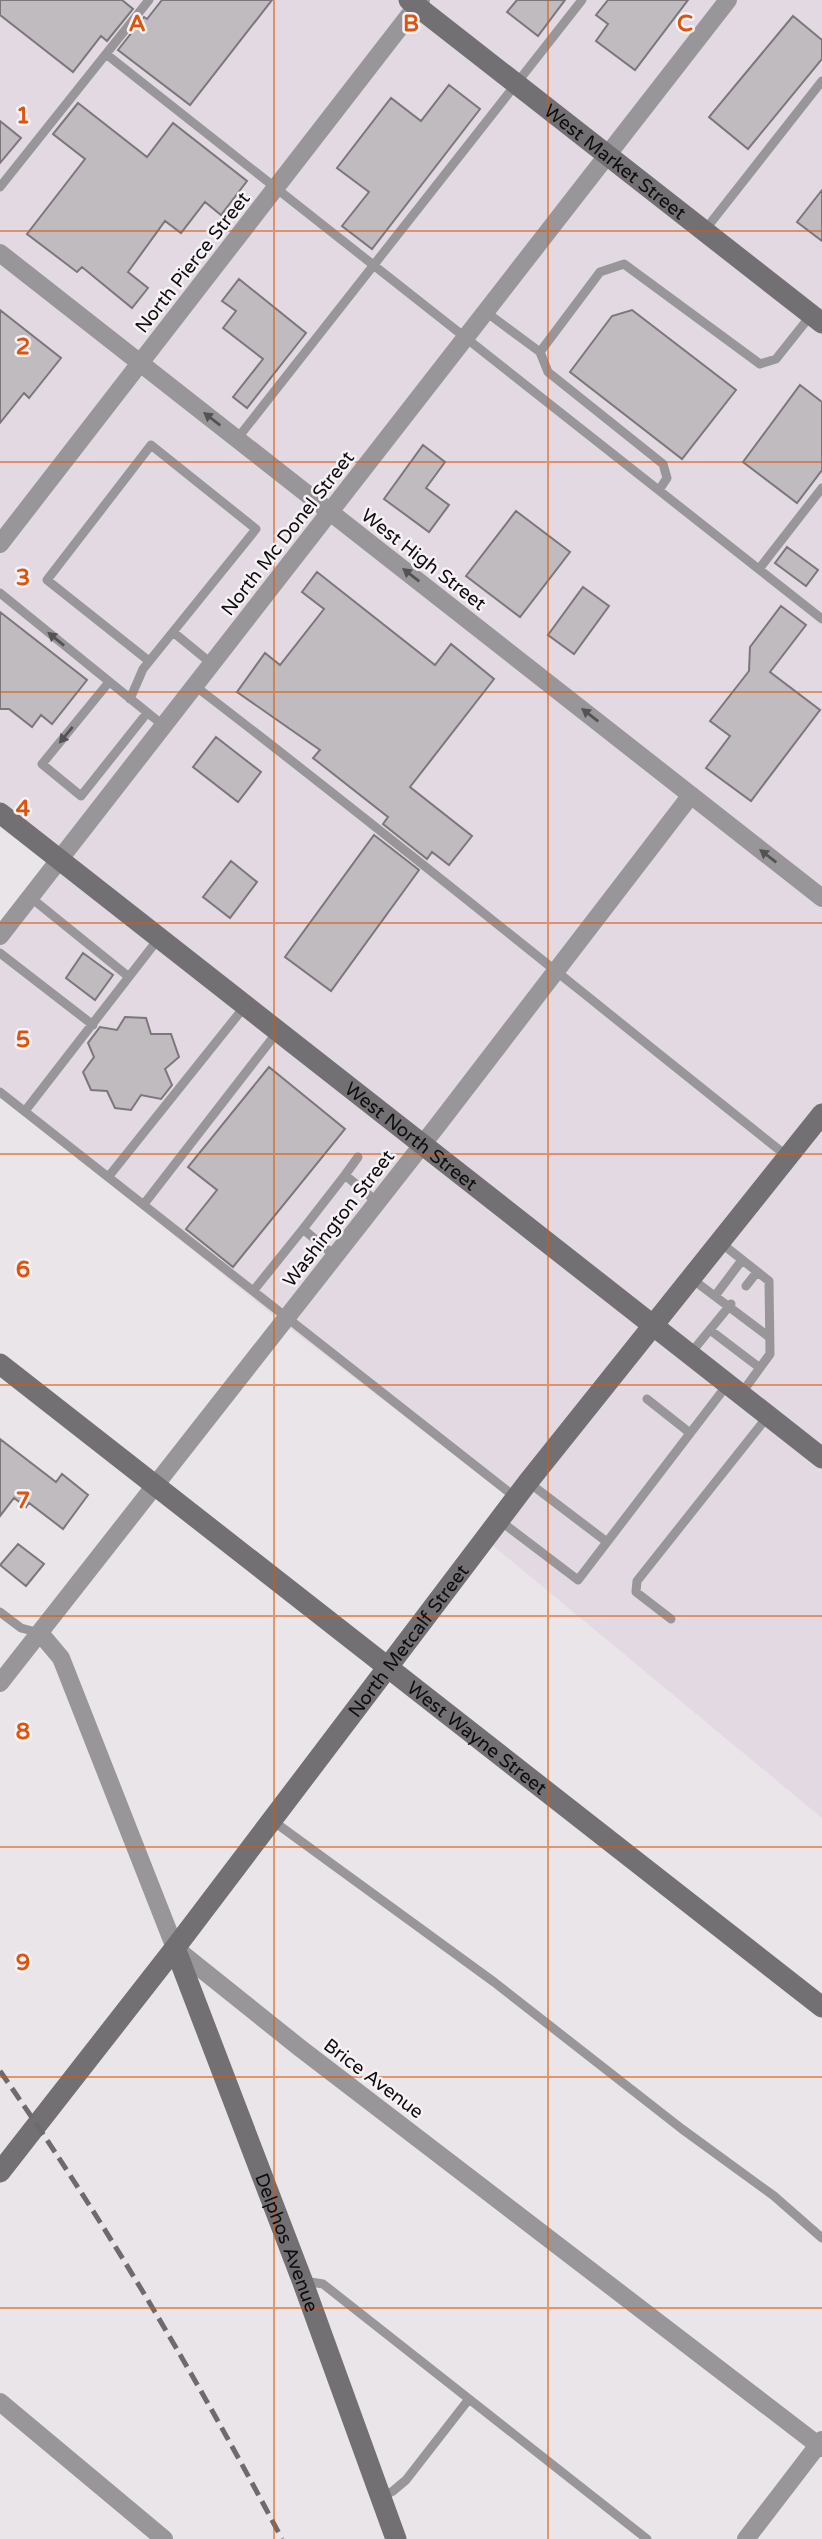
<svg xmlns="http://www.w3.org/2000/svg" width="822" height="2539" viewBox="0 0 822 2539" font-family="'Varela Round',sans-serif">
	<rect width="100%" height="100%" fill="#e9e5e9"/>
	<path fill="#e3d9e3" d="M0,0h822v1818l-337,-279 29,-38 -231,-178 -283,-228v-159l59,-76 -59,-47z"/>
	<path fill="#bfbbbf" stroke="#7b777b" stroke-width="2" d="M0,0h122l11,9 -26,32 -6,-5 -28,36 -73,-57z
		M162,0h110l-82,105 -72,-55 26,-33 3,2z
		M517,0h48l-27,36 -31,-24z
		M608,0h80l-53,70 -39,-29 12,-17 -12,-9z
		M793,16l29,24v19l-74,90 -39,-32z
		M449,85l31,24 -108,140 -30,-23 27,-34 -32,-24 54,-70 30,23z
		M78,103l69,54 26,-34 74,58 -26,34 -16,-13 -24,31 -16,-12 -37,51 20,16 -16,20 -50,-41 -5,5 -50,-38 58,-75 -32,-25z
		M0,121l21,17 -21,25z
		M822,190v51l-25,-19z
		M239,279l67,54 -59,75 -14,-11 30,-38 -40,-31 13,-17 -14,-10z
		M0,310l61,48 -32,40 -5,-5 -24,30z
		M632,310l104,80 -54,69 -112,-87 42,-56z
		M800,385l22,17v68l-25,33 -54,-41z
		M423,445l22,17 -19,26 23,17 -20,27 -45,-33z
		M516,511l54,41 -50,65 -54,-41z
		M787,547l31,23 -12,16 -31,-23z
		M317,572l118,93 16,-21 43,35 -84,108 62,49 -23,29 -17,-13 -5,7 -44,-35 5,-7 -75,-59 7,-8 -83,-58 28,-39 15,12 44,-56 -22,-17z
		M583,587l26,19 -35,48 -26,-19z
		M781,606l25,19 -36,47 50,38 -69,91 -45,-33 24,-32 -20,-15 39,-50 1,-24z
		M0,612l87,68 -35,44 -11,-9 -9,12 -23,-18h-9z
		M216,737l45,35 -23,30 -45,-35z
		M374,835l45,35 -88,121 -46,-34z
		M231,861l26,21 -27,36 -27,-21z
		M83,953l30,22 -18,25 -29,-22z
		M125,1017l21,1 5,16h20l8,23 -14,12 7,16 -11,14 -20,-4 -10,15 -16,-2 -8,-17 -16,-1 -8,-18 11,-15 -6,-14 12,-16 17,3z
		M269,1067l76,62 -112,138 -47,-38 31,-39 -29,-23z
		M0,1439l56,43 6,-8 26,21 -25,34 -34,-26 -3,4 -12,-9 -14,18z
		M18,1544l26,20 -18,22 -26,-21z"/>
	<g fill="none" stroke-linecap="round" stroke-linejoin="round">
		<path stroke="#989698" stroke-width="9" d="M106,54l716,565
			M0,187l149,-187
			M705,230l117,-149
			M486,312l54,40
			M237,439l345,-439
			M659,490l8,-12 -4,-14 -115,-92 -8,-20 60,-80 24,-8 136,100 16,-5 35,-44
			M759,569l63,-81
			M0,593l164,133
			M173,632l39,32
			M109,682l-67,82 39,32 66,-83
			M195,686c200,153 394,313 592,470
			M130,699l13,-30 113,-140 -105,-84 -104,135 102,81
			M30,897l99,80
			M0,953l93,72
			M0,1092l515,405
			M25,1111l134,-173
			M345,1175l13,-18
			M109,1176l136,-170
			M144,1204l134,-173
			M721,1243l48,38 1,73 -29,40
			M335,1256l-32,-27 42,-54 32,27
			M692,1279l77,58
			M746,1286l11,-14
			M254,1290l49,-61
			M715,1296l27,-36
			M710,1330l50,38
			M690,1354l41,-50
			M647,1399l43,34
			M528,1482l79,60
			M499,1520l79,60 149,-195
			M0,1612l21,16 19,5
			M671,1619l-35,-27 1,-11 131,-165
			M273,1821l221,161 188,147 92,67 48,42
			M304,2281l19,3 324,255
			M381,2497l12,-6 13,-11 63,-81"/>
		<path stroke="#989698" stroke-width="18" d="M0,253l822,645
			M0,544l421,-544
			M0,936l728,-936
			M40,1633l21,25 114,290 125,100 522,400
			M0,1683l437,-557 254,-331
			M0,2402l164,137
			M746,2539l76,-99"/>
		<g stroke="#727072" stroke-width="21">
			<path id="s1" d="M409,0l413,323"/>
			<path id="s2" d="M0,813l822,645"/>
			<path id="s3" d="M0,1364l822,643"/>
			<path id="s4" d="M175,1948l127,332 94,259"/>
			<path id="s5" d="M0,2172l175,-224 353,-466 294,-368"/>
		</g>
		<path stroke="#6e6b6d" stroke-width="5" stroke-dasharray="14 7" stroke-linecap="butt" d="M0,2071c104,149 197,307 282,468"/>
	</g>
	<defs><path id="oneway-solid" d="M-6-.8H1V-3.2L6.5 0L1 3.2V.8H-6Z" transform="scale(1.75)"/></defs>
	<g fill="#545253">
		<use href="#oneway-solid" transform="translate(212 419) rotate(-142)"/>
		<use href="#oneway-solid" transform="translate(411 575) rotate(-142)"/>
		<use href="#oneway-solid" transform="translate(56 639) rotate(-141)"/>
		<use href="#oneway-solid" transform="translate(590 715) rotate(-142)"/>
		<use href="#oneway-solid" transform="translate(66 735) rotate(129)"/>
		<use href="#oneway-solid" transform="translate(768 856) rotate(-142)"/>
	</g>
	<path fill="none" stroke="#dd550c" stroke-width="2" stroke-opacity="0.55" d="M274,0v2539M548,0v2539M0,231h822M0,462h822M0,692h822M0,923h822M0,1154h822M0,1385h822M0,1616h822M0,1847h822M0,2077h822M0,2308h822"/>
	<g text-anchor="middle" stroke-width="5" stroke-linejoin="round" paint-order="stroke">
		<g font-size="19" fill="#0f0d0e" stroke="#f6f2f6">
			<text dy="7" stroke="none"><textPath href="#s1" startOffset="262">West Market Street</textPath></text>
			<text transform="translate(192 262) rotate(-52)" y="7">North Pierce Street</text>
			<text transform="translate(287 533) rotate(-52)" y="7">North Mc Donel Street</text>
			<text transform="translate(424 559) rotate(38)" y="7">West High Street</text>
			<text dy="7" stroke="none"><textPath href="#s2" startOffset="523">West North Street</textPath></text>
			<text transform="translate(338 1218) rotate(-52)" y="7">Washington Street</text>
			<text dy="7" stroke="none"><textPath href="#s5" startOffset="670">North Metcalf Street</textPath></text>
			<text dy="7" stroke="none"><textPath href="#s3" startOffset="606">West Wayne Street</textPath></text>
			<text transform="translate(374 2078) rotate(37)" y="7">Brice Avenue</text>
			<text dy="7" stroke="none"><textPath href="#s4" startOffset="315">Delphos Avenue</textPath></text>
		</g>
	</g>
	<g font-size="23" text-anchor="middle" font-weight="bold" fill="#dd550c" stroke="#f6f2f6" stroke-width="5" stroke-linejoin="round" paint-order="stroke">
		<text x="137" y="31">A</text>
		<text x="411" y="31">B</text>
		<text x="685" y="31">C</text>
		<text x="23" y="123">1</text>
		<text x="23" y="354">2</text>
		<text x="23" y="585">3</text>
		<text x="23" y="816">4</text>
		<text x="23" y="1047">5</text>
		<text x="23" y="1277">6</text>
		<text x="23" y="1508">7</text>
		<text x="23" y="1739">8</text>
		<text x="23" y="1970">9</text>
	</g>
</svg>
